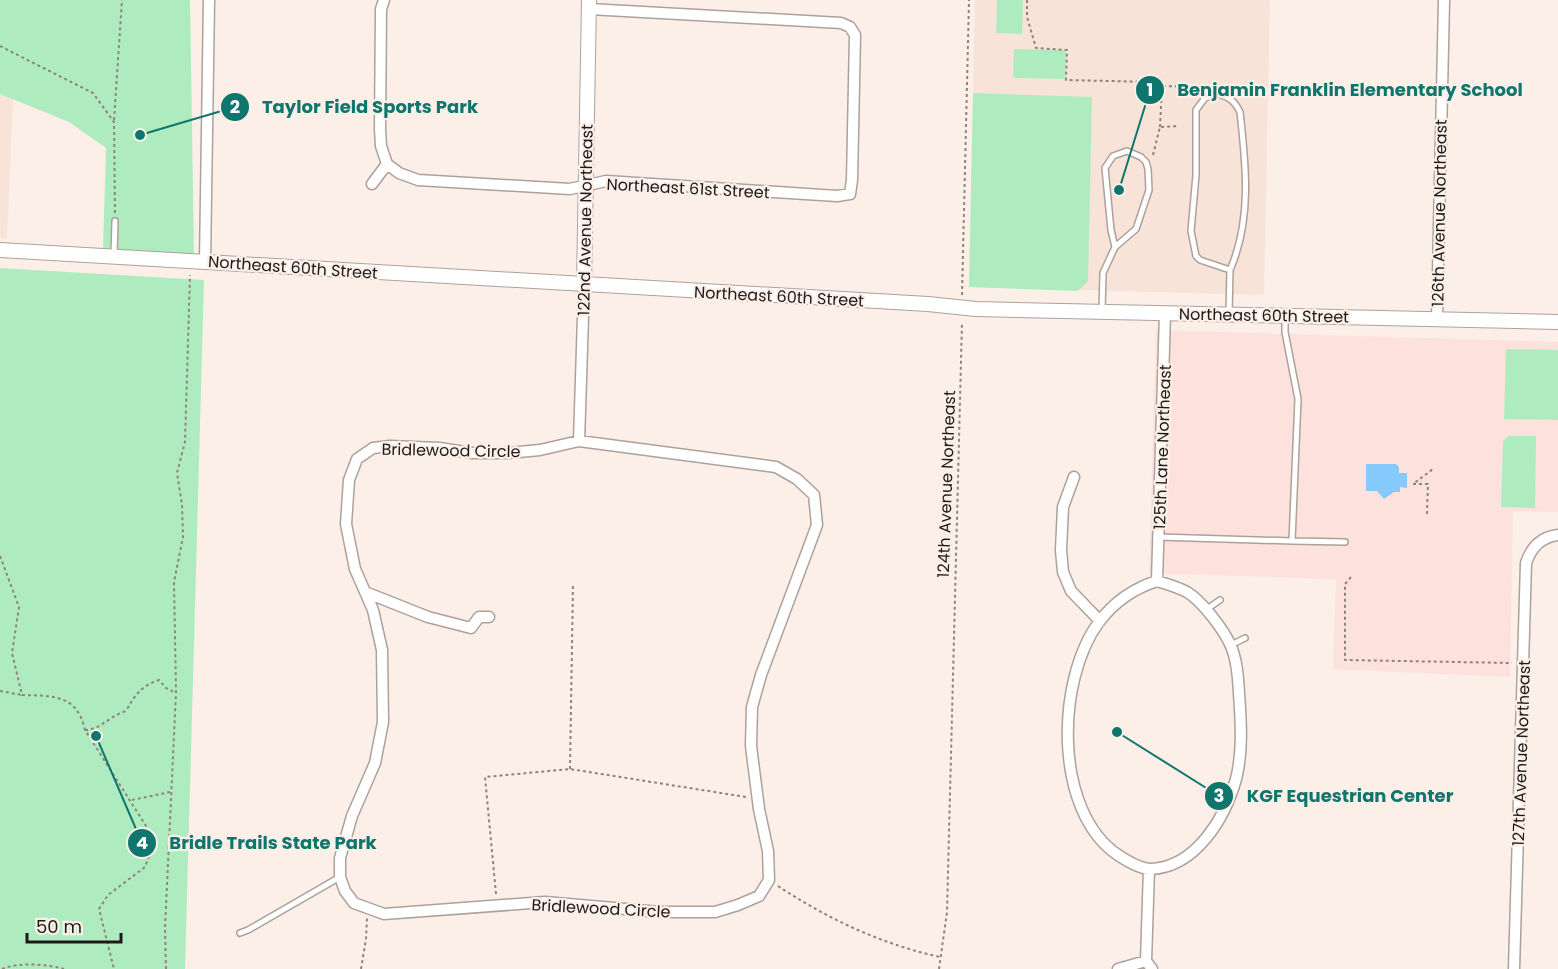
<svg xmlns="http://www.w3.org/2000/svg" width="1558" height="969" viewBox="0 0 1558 969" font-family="Poppins,sans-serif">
	<rect width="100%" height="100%" fill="#fcefe8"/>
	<path fill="#fce1dc" d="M1156,330l402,12v170l-45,-1 -3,166 -177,-8 3,-90 -187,-6z"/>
	<path fill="#f7e3d8" d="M975,0h295l-6,295 -295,-8z
		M0,94l13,5 -6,140 -7,-1z"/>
	<path fill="#aeecbf" d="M0,0h190l4,256 -91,-8 3,-100 -37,-26 -69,-28z
		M997,0h26l-1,34 -26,-1z
		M1014,49l52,1 -1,29 -52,-1z
		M973,93l119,4 -4,184 -10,10 -109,-4z
		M0,268l204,12 -19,689h-185z
		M1506,349l52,1v70l-54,-1z
		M1508,436h28l-1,72 -34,-1 2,-66z"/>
	<path fill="#85c9fd" d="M1366,464h30l3,3v6h8v15l-7,-1v5h-6l-10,7 -7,-8h-11z"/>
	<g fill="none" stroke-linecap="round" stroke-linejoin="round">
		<g stroke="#ada19b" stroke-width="8">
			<path id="service" d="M1218,94c12,3 17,8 22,18 6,53 12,108 -10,158l-30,-10 -4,-4 -5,-25 5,-56v-65l9,-12z
				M114,255l1,-34
				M1102,311l1,-38 12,-26 21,-18 13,-39 -1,-21 -2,-7 -5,-5 -14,-6 -14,5 -8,12 6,62 4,17
				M1229,313l1,-43
				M1159,537l133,4 6,-142 -13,-67v-15
				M1292,541l53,1
				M1207,609l13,-9
				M1231,645l14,-7
				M240,933l8,-3 92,-53"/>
		</g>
		<g stroke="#ada19b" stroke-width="13">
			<path id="minor" d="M384,0l-3,9 -1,120 1,17 6,18
				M387,164l12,9 19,7 152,9 36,-8 231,15 13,-2 2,-14 3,-145 -5,-8 -9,-4 -252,-14
				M372,184l15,-20
				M205,262l4,-262
				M1437,318l7,-318
				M579,441l197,26 21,12 17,16 3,30 -56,150 -9,32 -1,39 8,63 9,42 1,29 -10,16 -21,9 -23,7h-55l-115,-10 -161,12 -30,-11 -9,-12 -5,-14v-19l12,-42 23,-53 8,-41 -1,-72 -9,-40 -18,-41 -9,-45 3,-44 8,-21 16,-11 17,-2 49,2 33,5h36l32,-3z
				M579,441l5,-156
				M1074,477l-11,30 -2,43 2,22 8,19 29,30
				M1157,581c10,3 21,6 30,11 15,9 36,37 43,52 7,15 8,33 9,49 2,28 4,59 -3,86 -11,39 -40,88 -85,90 -11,0 -24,-8 -33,-14 -65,-44 -62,-175 -19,-233 15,-20 36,-34 58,-41z
				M1157,581l8,-268
				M365,592l63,25 43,11 8,-11h10
				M1149,869l-3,92 6,8
				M1118,969l28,-8
				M1514,969l12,-406c5,-15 15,-26 32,-28"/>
		</g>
		<g stroke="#ada19b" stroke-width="16">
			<path id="tertiary" d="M0,250l928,54 48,5 582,13
				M584,285l5,-285"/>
		</g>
		<path stroke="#8c847f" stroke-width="2" stroke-dasharray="3 3" stroke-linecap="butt" d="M1027,0v17l9,31 31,2 -1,30 87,2 9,4
			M0,46l93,47 21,29 1,91
			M114,120l8,-120
			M1160,127l2,-41 37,1
			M1153,155l7,-28 19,-1
			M962,295l7,-295
			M1427,514l1,-30h-15l20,-15
			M0,556l19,51 -7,46 10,42c31,1 55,-1 63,35l70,110 -10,27 -37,28 -9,14 15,60
			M1351,577l-6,7v76l167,3
			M0,691l22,4
			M85,730c17,-1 24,-14 41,-19 9,-16 15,-25 33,-31l7,8 8,4
			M570,769l3,-185
			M132,800l38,-8
			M778,886c50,33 103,58 162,71
			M496,894l-11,-117 85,-8 176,28
			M2,969c17,-7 44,-5 62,0
			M166,969l-1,-41 11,-236 -2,-110 9,-45 -1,-33 -5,-31 8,-31 5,-167
			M361,969l5,-30 1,-21
			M939,969l8,-57 15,-590"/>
		<use href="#service" stroke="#fff" stroke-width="5"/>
		<use href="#minor" stroke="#fff" stroke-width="10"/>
		<use href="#tertiary" stroke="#fff" stroke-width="14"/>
	</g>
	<g text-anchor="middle" stroke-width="4.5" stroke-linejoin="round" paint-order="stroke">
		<g font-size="16" fill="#1d1916" stroke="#fcefe8">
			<text transform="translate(688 188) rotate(3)" y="6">Northeast 61st Street</text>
			<text transform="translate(1439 213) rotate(-89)" y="6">126th Avenue Northeast</text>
			<text transform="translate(585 220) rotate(-89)" y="6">122nd Avenue Northeast</text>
			<text transform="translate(293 267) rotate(4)" y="6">Northeast 60th Street</text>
			<text transform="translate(779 296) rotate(3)" y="6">Northeast 60th Street</text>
			<text transform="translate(1264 315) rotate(1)" y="6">Northeast 60th Street</text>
			<text transform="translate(1162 447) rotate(-88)" y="6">125th Lane Northeast</text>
			<text transform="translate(451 450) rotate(1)" y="6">Bridlewood Circle</text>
			<text transform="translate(946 484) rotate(-88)" y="6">124th Avenue Northeast</text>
			<text transform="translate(1521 753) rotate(-88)" y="6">127th Avenue Northeast</text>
			<text transform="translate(601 908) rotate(3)" y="6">Bridlewood Circle</text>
		</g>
	</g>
	<path fill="none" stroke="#0f766e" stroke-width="2" d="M1119 190L1150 90M140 135L235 107M1117 732L1219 796M96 736L142 843"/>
	<g fill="#0f766e" stroke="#fcefe8" stroke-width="2">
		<circle cx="1119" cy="190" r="6"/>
		<circle cx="140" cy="135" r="6"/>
		<circle cx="1117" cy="732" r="6"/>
		<circle cx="96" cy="736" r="6"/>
		<circle cx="1150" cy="90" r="15"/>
		<circle cx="235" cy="107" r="15"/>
		<circle cx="1219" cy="796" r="15"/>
		<circle cx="142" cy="843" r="15"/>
	</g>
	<g font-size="18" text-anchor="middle" font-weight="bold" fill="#fff">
		<text x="1150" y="96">1</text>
		<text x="235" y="113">2</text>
		<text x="1219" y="802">3</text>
		<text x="142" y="849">4</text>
	</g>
	<g font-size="18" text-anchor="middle" font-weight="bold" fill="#0f766e" stroke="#fcefe8" stroke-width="4.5" stroke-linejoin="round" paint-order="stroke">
		<text x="1350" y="96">Benjamin Franklin Elementary School</text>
		<text x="370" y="113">Taylor Field Sports Park</text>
		<text x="1350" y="802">KGF Equestrian Center</text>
		<text x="273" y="849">Bridle Trails State Park</text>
	</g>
	<path d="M27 933v9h94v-9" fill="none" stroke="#1d1916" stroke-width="3"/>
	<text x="36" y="933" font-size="18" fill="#1d1916" stroke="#fcefe8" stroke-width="4.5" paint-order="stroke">50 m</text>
</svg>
